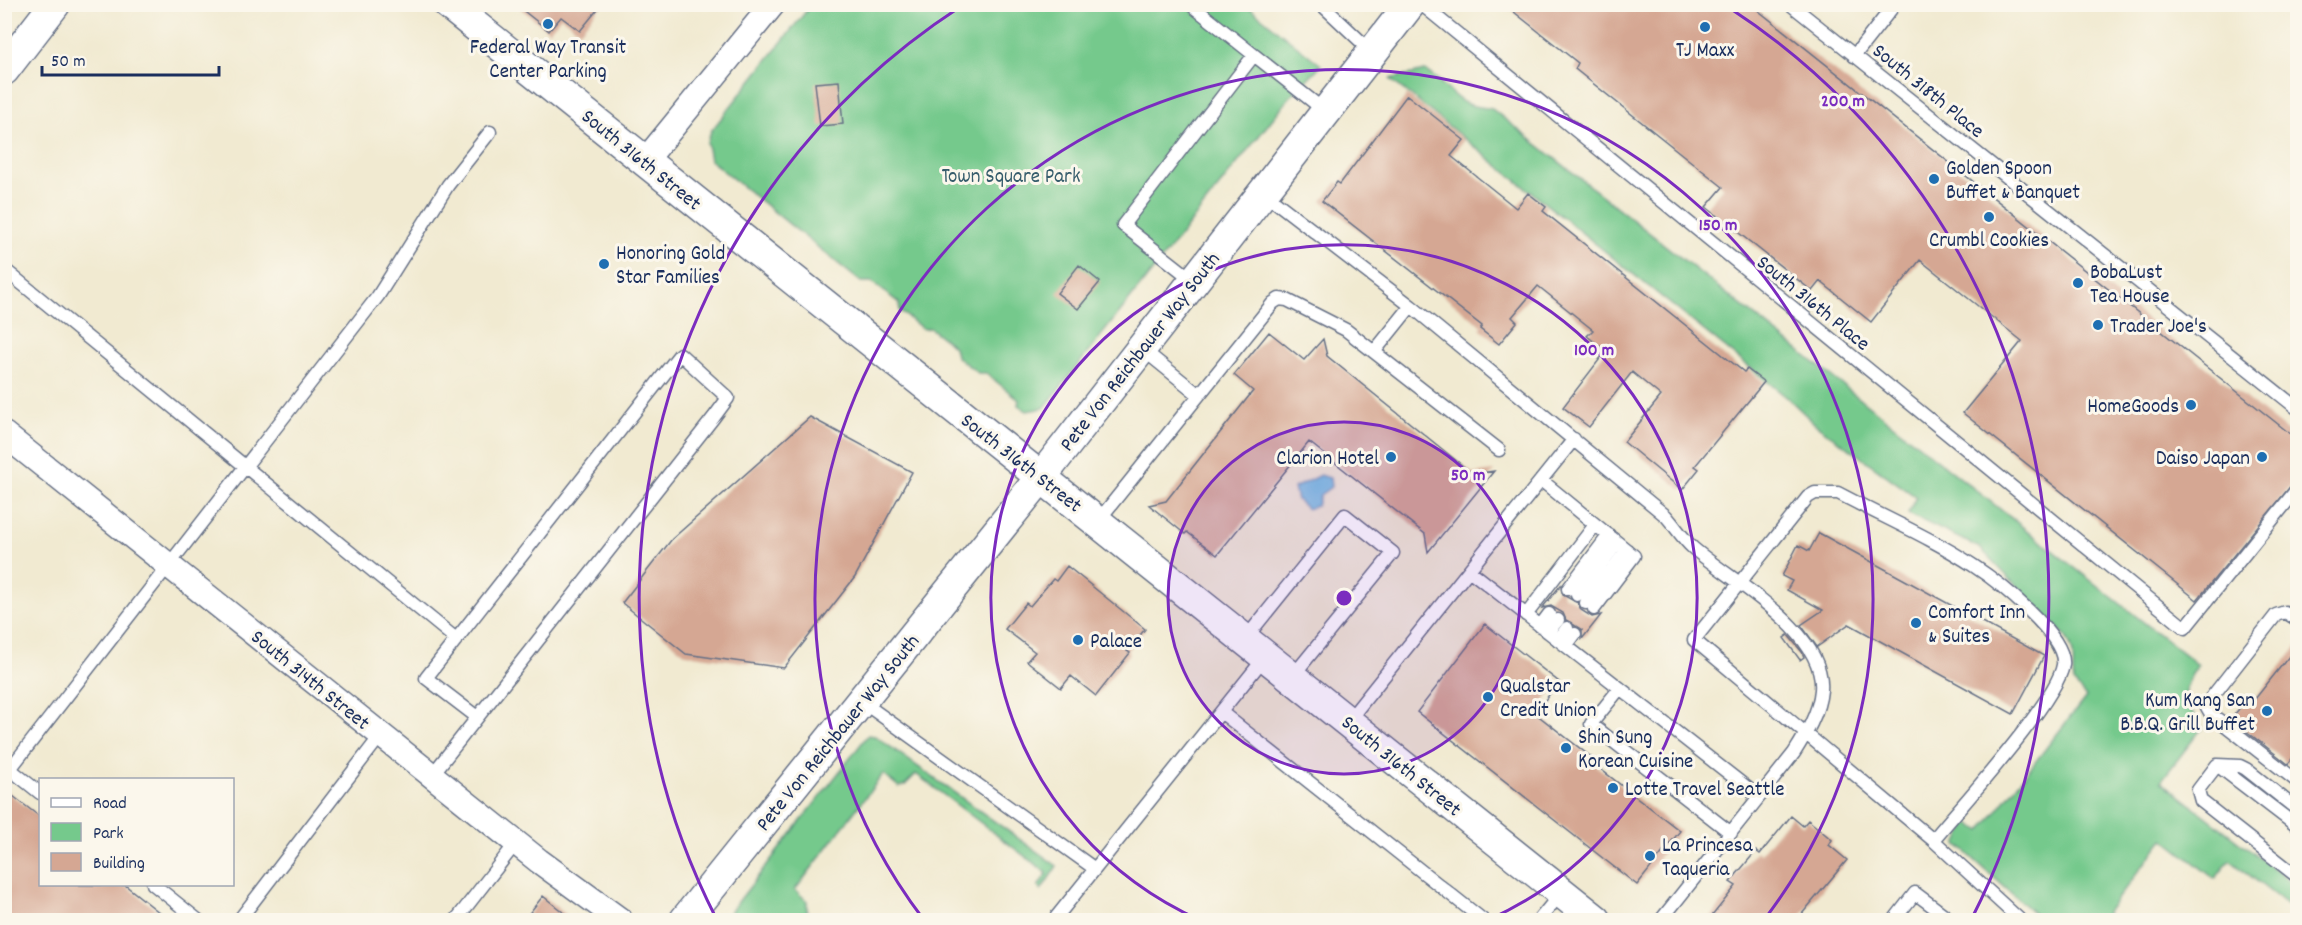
<svg xmlns="http://www.w3.org/2000/svg" width="2302" height="925" viewBox="0 0 2302 925" font-family="Dekko,sans-serif">
	<rect width="100%" height="100%" fill="#fbf7ec"/>
	<filter id="ink" filterUnits="userSpaceOnUse"><feTurbulence type="fractalNoise" baseFrequency=".0167" numOctaves="2"/><feDisplacementMap in="SourceGraphic" scale="12" xChannelSelector="R" yChannelSelector="G"/><feConvolveMatrix kernelMatrix="1 2 1 2 8 2 1 2 1" color-interpolation-filters="sRGB"/></filter>
	<filter id="wash" filterUnits="userSpaceOnUse"><feTurbulence type="fractalNoise" baseFrequency=".008" numOctaves="4" result="noise"/><feDisplacementMap in="SourceGraphic" scale="24" xChannelSelector="R" yChannelSelector="G"/><feGaussianBlur stdDeviation="1.35" result="paint"/><feColorMatrix in="noise" values="0 0 0 0 0 0 0 0 0 0 0 0 0 0 0 0 0 1.4 0 .05"/><feComposite in="paint" operator="in"/></filter>
	<g filter="url(#wash)">
		<rect width="100%" height="100%" fill="#f1ead1"/>
		<path fill="#75c98c" stroke="#487c75" stroke-width="1.5" d="M811,5h435l75,60 -32,33 -245,310 -17,3 -9,-6 1,-5 -33,-27h-8l-22,-17 -2,-9 -24,-19 -7,1 -23,-18 -1,-8 -27,-21h-11l-151,-122 -3,-17 4,-12z
			M1425,71c19,10 26,27 42,33 8,3 17,3 25,5l706,556c-21,29 -12,34 4,63l-41,53 127,99 9,21 -2,10 -65,-51 -15,19 -51,-40 -58,74 8,7h-73l-84,-76 11,-22 13,9 105,-134 -12,-14c-3,-19 4,-27 -8,-46l-86,-89 -72,-34 8,-17 -101,-73 -26,-25 -399,-320z
			M868,735l7,1 182,130 -16,24 -3,-3 9,-14 -131,-99 -11,11 -6,2 -16,-13 -88,116 12,11v11l-6,8h-77z"/>
		<path fill="#65b8e1" stroke="#4074a0" stroke-width="1.5" d="M1320,475l10,3 1,9 -11,8 -3,11 -10,3 -10,-9 -3,-12z"/>
		<g id="blocks">
			<path fill="#d5a793" d="M515,4h87l-22,27 -19,-14 -12,14z
				M1504,4h246l548,436v37l-101,123 -234,-187 59,-72 -102,-81 -49,62 -51,-41 -8,10 -106,-84 17,-20 -148,-118 3,-6z
				M839,81l4,43 -23,2 -5,-43z
				M1407,95l57,45 -13,16 65,52 12,-15 18,14 -3,4 201,161 3,-3 17,13 -69,84 4,3 -17,21 -58,-48 37,-46 -29,-24 -43,55 -26,-20 43,-56 -19,-15 6,-6 -55,-44 -26,31 5,5 -18,22 -19,-15 2,-3 -160,-125 15,-19 3,2z
				M1079,265l21,17 -22,27 -21,-16z
				M1269,332l35,28 19,-21 4,17 146,118 21,-3 -66,81 -3,-18 -116,-92 -92,113 -30,-23 -2,2 -36,-29 17,-4 87,-110 -19,-16z
				M810,417l102,55 -57,105 -71,91 -98,-14 -64,-51 50,-64z
				M1819,533l225,123 -31,58 -164,-90 -32,23 -16,-22 22,-15 -36,-20 5,-9 -10,-5 16,-31 11,6z
				M1067,566l78,63 -18,22 3,2 -34,43 -25,-20 -10,12 -34,-27 8,-9 -30,-23 21,-26 4,3 23,-27 3,2z
				M1561,585l2,10 15,8 3,7 11,7 9,-2 -19,24v-9l-16,-10 -3,-7 -12,-7 -9,2z
				M1485,624l74,58 -24,31 61,48 -2,3 86,67 -43,54 -220,-173z
				M1788,635l14,17 2,5 -4,3 -16,-22z
				M2298,645v106l-10,13 -57,-45 19,-24 5,4z
				M4,789l36,28v68h85l45,36h-166z
				M1791,816l12,10 5,-6 24,20 -3,5 18,15 -51,61h-88l28,-35 -6,-4 26,-31 4,3z
				M543,896l31,25h-51z"/>
		</g>
	</g>
	<g filter="url(#ink)">
		<use href="#blocks" fill-opacity="0" stroke="#667086" stroke-width="1.5"/>
		<g fill="none" stroke-linecap="round" stroke-linejoin="round">
			<g stroke="#667086" stroke-width="15">
				<path id="service" d="M1190,4l64,51
					M1321,4l51,48
					M1421,4l764,624 113,-140
					M1790,4l508,405
					M1854,56l41,-52
					M1264,193l147,113 255,210c9,10 17,23 27,32 39,34 133,83 128,142 -2,23 -15,44 -27,63l-133,167
					M4,269l452,370
					M1194,281l-71,-56 131,-170 71,56
					M1141,348l58,47
					M1374,352l37,-46
					M1541,480l93,76 -40,53
					M1098,521l175,-218 6,-4 8,1 59,30 153,120
					M1469,570l290,227
					M1568,589l41,-54
					M1577,595l40,-52
					M1586,603l41,-53
					M1526,615l69,-90
					M2298,620l-13,-8 -9,3 -65,83 -4,9 4,7 87,68
					M1540,626l9,-12
					M1548,632l10,-12
					M1245,639l100,-124 48,38 -101,124
					M1558,640l9,-12
					M1566,646l9,-12
					M1620,688l-29,36 140,109
					M861,701l234,168
					M1221,712l262,208
					M1348,721l226,-282
					M5,765l35,28
					M2217,765l23,1 6,3 52,41
					M10,769l368,-473 70,-111 42,-53
					M432,775l282,-358 14,-19 -48,-44 -254,324 51,39
					M2298,827l-81,-62 -19,25 3,11 97,76
					M1933,840c27,-33 124,-139 130,-175 4,-29 -66,-84 -89,-99 -42,-28 -91,-49 -136,-73h-23l-7,4 -114,143 239,200 87,80
					M153,884l45,36
					M239,920l142,-185
					M456,920l60,-77
					M1054,920l211,-263
					M1539,920l22,-27
					M1894,920l21,-27 36,27"/>
			</g>
			<g stroke="#667086" stroke-width="27">
				<path id="minor" d="M645,161l128,-157
					M4,434l535,427 81,59"/>
			</g>
			<g stroke="#667086" stroke-width="33">
				<path id="tertiary" d="M448,4l1148,916
					M4,70l51,-66
					M685,920l357,-444 368,-472"/>
			</g>
			<use href="#service" stroke="#fff" stroke-width="12"/>
			<use href="#minor" stroke="#fff" stroke-width="24"/>
			<use href="#tertiary" stroke="#fff" stroke-width="30"/>
		</g>
	</g>
	<circle cx="1344" cy="598" r="176" fill="#7b2cbf" fill-opacity=".12"/>
	<g fill="none" stroke="#7b2cbf" stroke-width="3">
		<circle cx="1344" cy="598" r="176"/>
		<path d="M1200 920A353 353 0 1 1 1488 920"/>
		<path d="M924 920A529 529 0 1 1 1764 920"/>
		<path d="M716 918A705 705 0 0 1 960 7M1728 7A705 705 0 0 1 1972 918"/>
	</g>
	<g fill="#1f6fb2" stroke="#fbf7ec" stroke-width="2">
		<circle cx="548" cy="24" r="6"/>
		<circle cx="1705" cy="27" r="6"/>
		<circle cx="1934" cy="179" r="6"/>
		<circle cx="1989" cy="217" r="6"/>
		<circle cx="604" cy="264" r="6"/>
		<circle cx="2078" cy="283" r="6"/>
		<circle cx="2098" cy="325" r="6"/>
		<circle cx="2191" cy="405" r="6"/>
		<circle cx="1391" cy="457" r="6"/>
		<circle cx="2262" cy="457" r="6"/>
		<circle cx="1916" cy="623" r="6"/>
		<circle cx="1078" cy="640" r="6"/>
		<circle cx="1488" cy="697" r="6"/>
		<circle cx="2267" cy="711" r="6"/>
		<circle cx="1566" cy="748" r="6"/>
		<circle cx="1613" cy="788" r="6"/>
		<circle cx="1650" cy="856" r="6"/>
	</g>
	<g text-anchor="middle" stroke-width="6" stroke-linejoin="round" paint-order="stroke">
		<g font-size="21" fill="#1b2f5e" stroke="#fbf7ec" text-anchor="start">
			<text x="548" y="53" text-anchor="middle">Federal Way Transit<tspan x="548" dy="24">Center Parking</tspan></text>
			<text x="1705" y="56" text-anchor="middle">TJ Maxx</text>
			<text x="1946" y="174">Golden Spoon<tspan x="1946" dy="24">Buffet &amp; Banquet</tspan></text>
			<text x="1989" y="246" text-anchor="middle">Crumbl Cookies</text>
			<text x="616" y="259">Honoring Gold<tspan x="616" dy="24">Star Families</tspan></text>
			<text x="2090" y="278">BobaLust<tspan x="2090" dy="24">Tea House</tspan></text>
			<text x="2110" y="332">Trader Joe's</text>
			<text x="2179" y="412" text-anchor="end">HomeGoods</text>
			<text x="1379" y="464" text-anchor="end">Clarion Hotel</text>
			<text x="2250" y="464" text-anchor="end">Daiso Japan</text>
			<text x="1928" y="618">Comfort Inn<tspan x="1928" dy="24">&amp; Suites</tspan></text>
			<text x="1090" y="647">Palace</text>
			<text x="1500" y="692">Qualstar<tspan x="1500" dy="24">Credit Union</tspan></text>
			<text x="2255" y="706" text-anchor="end">Kum Kang San<tspan x="2255" dy="24">B.B.Q. Grill Buffet</tspan></text>
			<text x="1578" y="743">Shin Sung<tspan x="1578" dy="24">Korean Cuisine</tspan></text>
			<text x="1625" y="795">Lotte Travel Seattle</text>
			<text x="1662" y="851">La Princesa<tspan x="1662" dy="24">Taqueria</tspan></text>
		</g>
		<g font-size="21" fill="#1b2f5e" stroke="#fbf7ec">
			<text transform="translate(1929 90) rotate(39)" y="7">South 318th Place</text>
			<text transform="translate(642 159) rotate(39)" y="7">South 316th Street</text>
			<text transform="translate(1814 302) rotate(39)" y="7">South 316th Place</text>
			<text transform="translate(1139 351) rotate(-52)" y="7">Pete Von Reichbauer Way South</text>
			<text transform="translate(1022 462) rotate(38)" y="7">South 316th Street</text>
			<text transform="translate(311 679) rotate(39)" y="7">South 314th Street</text>
			<text transform="translate(837 732) rotate(-51)" y="7">Pete Von Reichbauer Way South</text>
			<text transform="translate(1402 765) rotate(39)" y="7">South 316th Street</text>
		</g>
		<g font-size="21" fill="#365d6c" stroke="#fbf7ec">
			<text x="1011" y="182">Town Square Park</text>
		</g>
	</g>
	<circle cx="1344" cy="598" r="9" fill="#7b2cbf" stroke="#fbf7ec" stroke-width="3"/>
	<g font-size="18" text-anchor="middle" font-weight="bold" fill="#7b2cbf" stroke="#fbf7ec" stroke-width="6" stroke-linejoin="round" paint-order="stroke">
		<text x="1843" y="106">200 m</text>
		<text x="1718" y="230">150 m</text>
		<text x="1594" y="355">100 m</text>
		<text x="1468" y="480">50 m</text>
	</g>
	<rect width="2302" height="925" fill="none" stroke="#fbf7ec" stroke-width="24"/>
	<rect x="39" y="778" width="195" height="108" fill="#fbf7ec" stroke="#a1a7b3" stroke-width="1.5"/>
	<rect x="51" y="798" width="30" height="9" fill="#ffffff" stroke="#a1a7b3" stroke-width="1.5"/>
	<text x="93" y="808" font-size="18" fill="#1b2f5e">Road</text>
	<rect x="51" y="823" width="30" height="18" fill="#75c98c" stroke="#a1a7b3" stroke-width="1.5"/>
	<text x="93" y="838" font-size="18" fill="#1b2f5e">Park</text>
	<rect x="51" y="853" width="30" height="18" fill="#d5a793" stroke="#a1a7b3" stroke-width="1.5"/>
	<text x="93" y="868" font-size="18" fill="#1b2f5e">Building</text>
	<path d="M42 66v9h177v-9" fill="none" stroke="#1b2f5e" stroke-width="3"/>
	<text x="51" y="66" font-size="18" fill="#1b2f5e" stroke="#fbf7ec" stroke-width="4.5" paint-order="stroke">50 m</text>
</svg>
